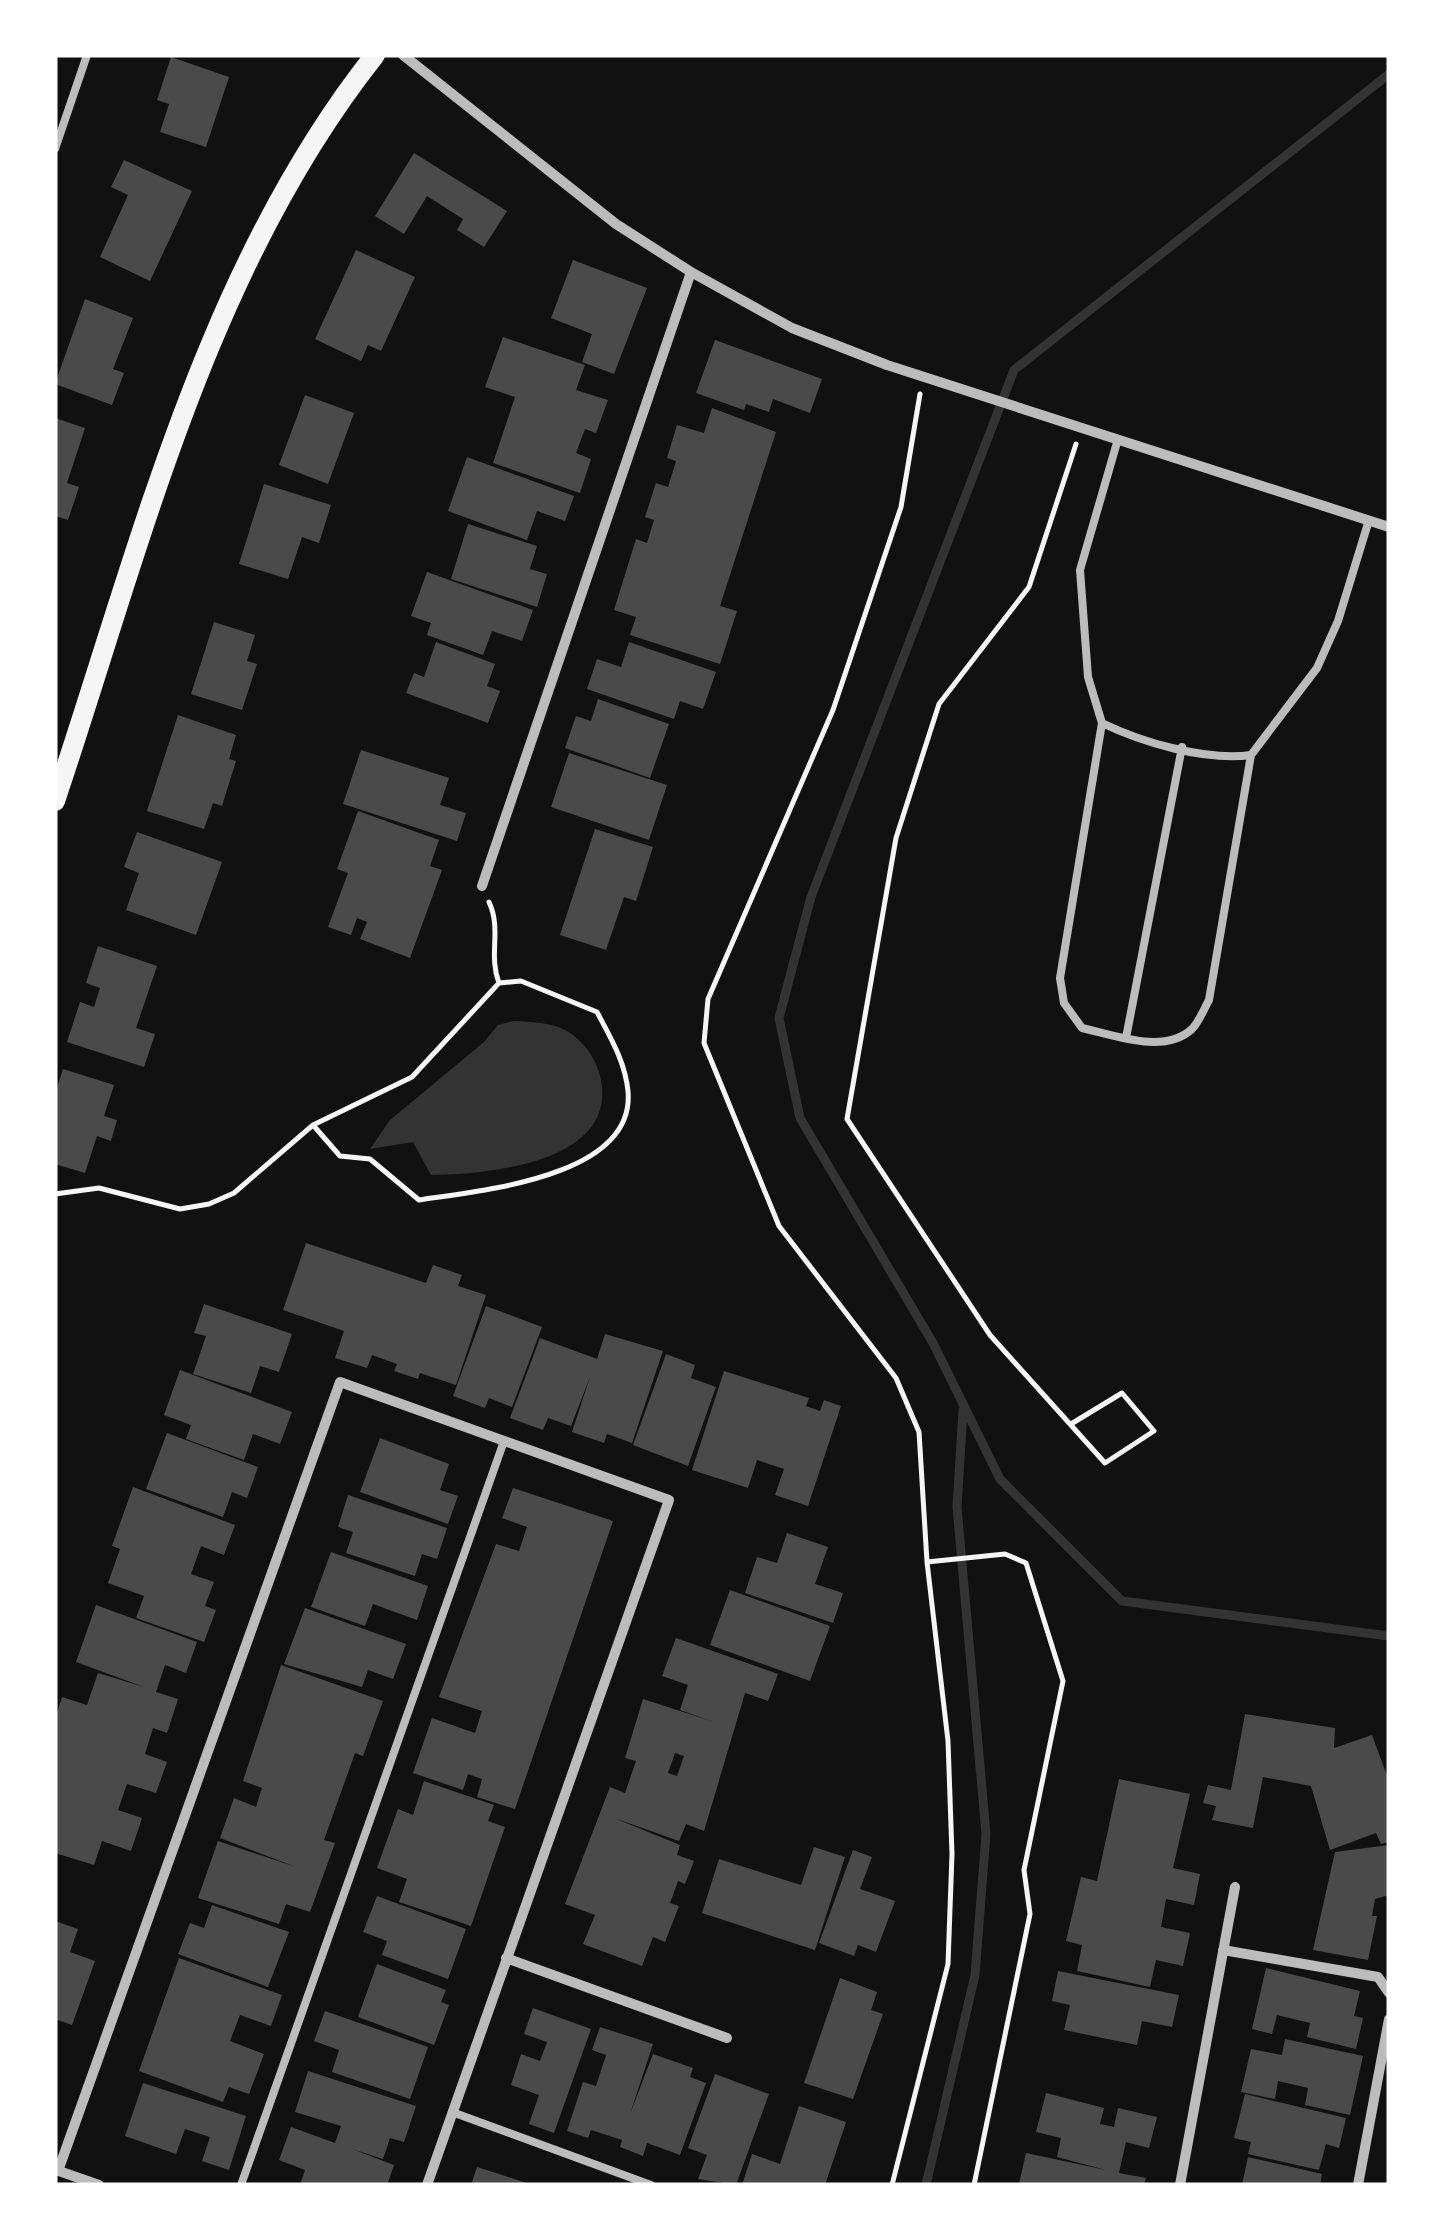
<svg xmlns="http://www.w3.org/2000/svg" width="1444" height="2240" viewBox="0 0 1444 2240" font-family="Helvetica,sans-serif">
	<rect width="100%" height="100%" fill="#111"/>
	<path fill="#333" d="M514,1021c17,1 37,1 53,10 35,21 50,74 17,104 -33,32 -109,40 -153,40l-18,-33 -43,7 20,-29 94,-78 14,-17z"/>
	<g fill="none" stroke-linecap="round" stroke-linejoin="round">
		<path stroke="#333" stroke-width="9" d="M1389,74l-375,296 -203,527 -32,121 21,100 133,225 67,136 122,122 267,35
			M926,2185l49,-210 11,-141 -29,-327 6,-97"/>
	</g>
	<path fill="#4a4a4a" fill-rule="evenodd" d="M171,57l58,20 -23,70 -46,-15 9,-28 -12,-4z
		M414,153l93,58 -23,36 -27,-17 6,-11 -36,-23 -23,38 -29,-18z
		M124,160l68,31 -42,90 -50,-24 28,-62 -17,-8z
		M356,250l59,27 -34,74 -13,-6 -7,16 -46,-22z
		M573,260l74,28 -33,86 -32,-12 10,-28 -41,-16z
		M85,299l48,19 -20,51 11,4 -12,32 -57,-21z
		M503,337l82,28 -9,25 32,10 -12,33 -11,-4 -9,24 15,6 -11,34 -87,-30 22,-66 -30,-10z
		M715,340l107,39 -12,34 -37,-14 -4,13 -23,-8 -2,6 -48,-17z
		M305,395l49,18 -26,71 -49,-19z
		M712,408l64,24 -56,174 17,5 -17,53 -90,-29 6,-18 -22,-7 22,-71 11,4 7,-23 -9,-3 11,-34 12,4 8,-26 -9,-3 10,-33 27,8z
		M55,418l30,10 -18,55 12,4 -11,33 -13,-4z
		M467,457l107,39 -9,25 -28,-10 -10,29 -79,-29z
		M264,484l67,21 -12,38 -17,-6 -14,42 -49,-15z
		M468,524l69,22 -7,23 17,5 -10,33 -86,-28z
		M427,572l106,38 -11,31 -30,-10 -9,24 -56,-20 4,-12 -20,-7z
		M214,622l41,13 -8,26 10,3 -15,46 -51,-16z
		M436,642l59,22 -8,22 13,5 -12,32 -82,-30 8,-20 10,4z
		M629,642l87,30 -13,37 -23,-8 -6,18 -87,-30 10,-30 24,8z
		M598,699l71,25 -19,54 -85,-30 11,-32 15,5z
		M178,715l58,20 -7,24 7,2 -14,45 -9,-3 -9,26 -57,-18z
		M361,750l88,28 -9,27 26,8 -9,28 -114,-37z
		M569,753l98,32 -18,55 -98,-33z
		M358,811l81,29 -9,26 12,4 -32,88 -50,-19 7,-17 -10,-4 -6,17 -23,-8 20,-54 -11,-4z
		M595,829l58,18 -17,54 -12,-4 -18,53 -46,-15z
		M137,832l85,30 -26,73 -70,-25 13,-37 -15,-6z
		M98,946l59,20 -21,62 19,6 -11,33 -77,-25 13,-40 14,5 6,-19 -14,-5z
		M63,1069l51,16 -10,31 13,4 -6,21 -14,-5 -12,37 -30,-9v-70z
		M306,1243l120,40 7,-18 29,10 -4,11 28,9 -30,90 -36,-12 -2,6 -24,-8 3,-7 -25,-9 -5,13 -32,-10 9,-27 -61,-21z
		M204,1304l88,30 -13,38 -19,-6 -9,27 -58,-19 13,-38 -12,-3z
		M486,1306l56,21 -30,80 -23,-9 -4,10 -32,-12z
		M605,1334l58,17 -31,92 -25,-9 -3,9 -32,-11 18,-55 -19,49 -23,-8 -5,12 -33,-12 30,-80 57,21z
		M666,1354l29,11 -4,13 25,9 -28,79 -55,-21z
		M180,1370l112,42 -12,32 -27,-10 -9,26 -58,-21 5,-14 -27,-10z
		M724,1371l85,27 -3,8 14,5 4,-11 17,6 -33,100 -33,-11 9,-26 -27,-9 -9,28 -56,-18z
		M167,1433l91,34 -11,31 -15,-6 -9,25 -77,-28z
		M380,1438l69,26 -9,26 18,6 -10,28 -88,-32z
		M133,1487l102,38 -11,30 -23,-9 -10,28 23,8 -9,24 11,4 -12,32 -68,-24 8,-22 -36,-13 12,-34 -8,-3z
		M513,1488l100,33 -98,288 -38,-12 5,-18 -14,-5 -5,16 -50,-17 19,-55 43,15 7,-22 -43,-14 57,-153 23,7 8,-24 -25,-9z
		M348,1495l99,33 -10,31 -15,-5 -7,22 -69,-23 7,-21 -15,-5z
		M787,1533l41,14 -13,37 28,9 -10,30 -88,-30 12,-36 20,6z
		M331,1552l97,34 -11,34 -44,-16 -8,22 -54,-19z
		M730,1590l100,36 -20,55 -100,-36z
		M96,1605l101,37 -11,31 -21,-8 -9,27 22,7 -11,34 -14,-5 -8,26 22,8 -11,31 -29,-9 -9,26 24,8 -11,33 -29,-10 -8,24 -39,-12v-134l7,-22 25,8 11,-32 46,14 -68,-25z
		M305,1608l101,36 -13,35 -25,-9 -6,17 -78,-23z
		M676,1638l102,36 -10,27 -23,-8 -41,138 -18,-7 -7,17 -65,-23 66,27 -3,10 17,6 -9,23 -7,-3 -8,22 9,3 -14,36 -12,-5 -11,29 -59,-22 12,-29 -30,-11 45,-117 15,6 11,-32 -11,-3 18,-59 71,23 -34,-12 8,-25 -26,-9zM675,1753l9,3 -7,20 -9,-3z
		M281,1665l102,36 -20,55 -8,-3 -31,87 11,3 -25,69 -24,-8 -7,20 -81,-26 20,-57 78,26 -76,-29 14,-40 22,9 6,-19 -19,-7z
		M1245,1714l90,14 -1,20 38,-13 17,46v61l-8,2 -5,-11 -46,17 -19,-64 -48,-9 -10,51 -41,-8 4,-14 -13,-3 5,-18 23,5z
		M1119,1779l71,15 -17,74 27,6 -6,31 -28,-6 -5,28 29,6 -7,33 -27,-6 -6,27 -73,-16 5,-26 -16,-4 15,-64 16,4z
		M424,1781l70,24 -6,16 17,6 -34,99 -72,-24 8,-23 -30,-11 21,-59 15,6z
		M1389,1845v50l-14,4 -3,17h5l-9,44 -55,-10 22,-98z
		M814,1847l31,10 -30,93 -113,-37 17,-54 82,26z
		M853,1850l19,7 -12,32 35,12 -19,51 -18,-7 -4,11 -35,-13z
		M377,1896l89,33 -18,50 -66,-24 5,-14 -24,-9z
		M212,1905l77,27 -21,55 -90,-33 12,-31 14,5z
		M55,1921l23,8 -8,23 25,9 -23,64 -17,-6z
		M179,1958l103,37 -11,31 -31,-11 -10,26 34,13 -15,40 -20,-7 -6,15 -84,-31z
		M377,1964l69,26 -5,12 8,3 -15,40 -76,-28z
		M1266,1968l94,23 -6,25 9,2 -7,31 -49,-12 3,-14 -33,-8 -5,19 -20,-5z
		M1058,1971l121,24 -7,32 -30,-6 -5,24 -73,-15 6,-25 -18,-4z
		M840,1978l37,14 -6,18 12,4 -30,85 -49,-16z
		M533,2008l58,21 -37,104 -25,-9 10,-29 -28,-10 10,-31 19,7 7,-19 -23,-8z
		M325,2011l103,36 -18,52 -78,-27 7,-22 -25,-9z
		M600,2027l53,17 -23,70 23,-60 40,14 -3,9 16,6 -26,72 -33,-12 -4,13 -23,-9 2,-7 -31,-10 -3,8 -21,-7 16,-49 13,4 10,-31 -14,-5z
		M1285,2039l78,17 -13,59 -45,-10 3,-17 -30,-7 -3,18 -34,-7 10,-43 31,6z
		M308,2071l108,35 -12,36 -14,-4 -7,21 -31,-10 42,16 -7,20h-87l5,-15 -26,-10 12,-33 44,16 6,-17 -46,-14z
		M715,2074l54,20 -33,91 -38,-6 9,-24 -19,-7z
		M143,2083l103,33 -17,54 -27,-9 8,-24 -25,-8 -9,25 -51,-18z
		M1046,2093l58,15 -4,16 14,3 4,-19 39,9 -8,31 -23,-6 -7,31 27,5 -2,7 -125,-1 7,-31 80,17 -49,-13 4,-19 -25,-6z
		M1245,2094l101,24 -7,30 -13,-4 -7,26 -71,-16 3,-12 -17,-4z
		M799,2106l47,16 -21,63h-83l10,-31 28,10z
		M1248,2157l74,17 -2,11h-78z
		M477,2167l53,17v1h-59z"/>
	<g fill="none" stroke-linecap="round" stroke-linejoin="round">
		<path stroke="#f5f5f5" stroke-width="5" d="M313,1125l27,31 30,3 49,41c58,-9 217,-22 209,-109 -3,-30 -18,-54 -31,-79l-76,-31 -22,2c-11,-29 3,-53 -10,-81
			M55,1194l44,-6 81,21 29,-5 25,-11 79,-68 99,-48 87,-94
			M1071,1424l51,-31 32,38 -49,32 -115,-128 -143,-216 49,-281 43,-134 90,-117 47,-143
			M927,1562l78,-8 21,9 37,118 -39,189 6,44 -56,271
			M892,2185l56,-221 4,-110 -4,-113 -21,-179 -8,-130 -23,-54 -117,-152 -75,-183 4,-44 125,-289 68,-203 19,-113"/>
		<path stroke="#bcbcbc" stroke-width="8" d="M55,149l32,-94
			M1118,439l-38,131 8,107 14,46c41,20 104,38 149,32l66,-87 21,-47 31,-101
			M1102,723l-42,255 4,25 18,25c32,7 82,27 110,1 7,-7 12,-20 17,-29l42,-245
			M1126,1038l56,-291
			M452,2112l199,73
			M241,2185l263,-744"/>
		<path stroke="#bcbcbc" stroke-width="10" d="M403,55l213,169 75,48 101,56 95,37 502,162
			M482,886l209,-614
			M1223,1950l155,27 11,16
			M506,1958l221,80
			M56,2170l43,15
			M58,2171l282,-789 329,118 -242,685
			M1180,2185l55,-298
			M1358,2185l31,-166"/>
		<path stroke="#f5f5f5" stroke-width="20" d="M55,801c85,-253 151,-533 320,-746"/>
	</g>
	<rect width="1444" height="2240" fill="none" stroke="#ffffff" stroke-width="115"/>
</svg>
